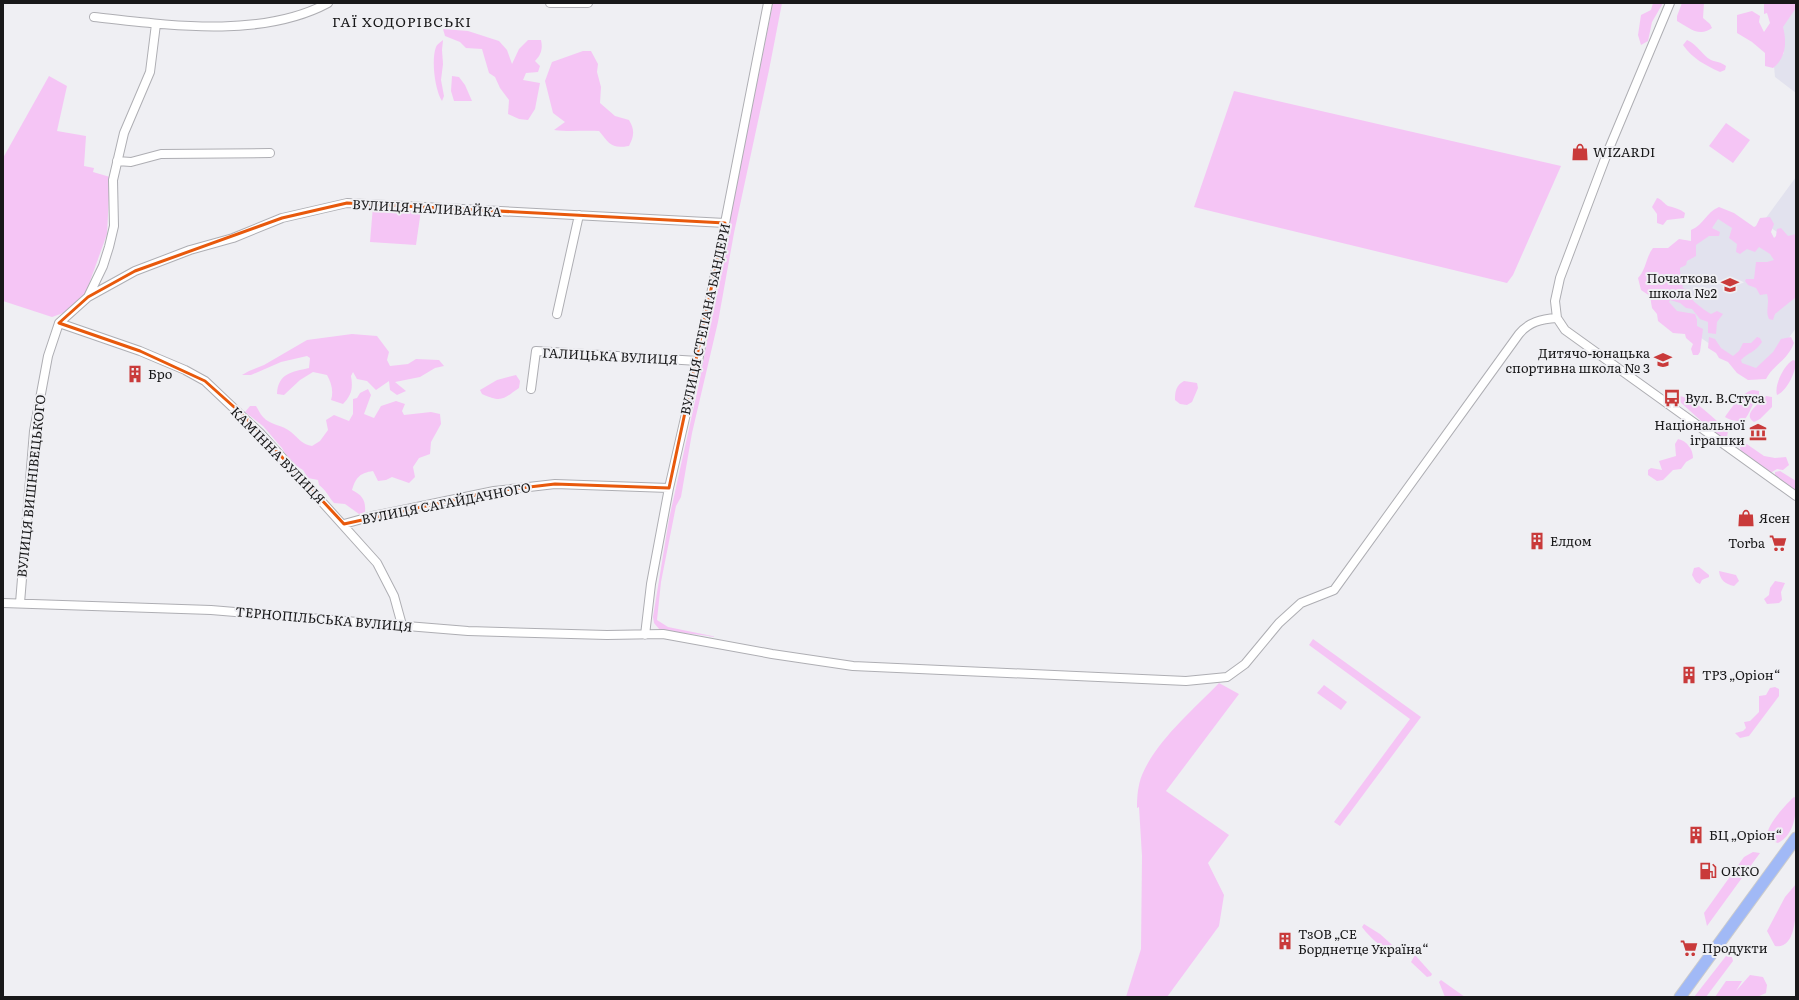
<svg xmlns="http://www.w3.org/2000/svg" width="1799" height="1000" viewBox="0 0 1799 1000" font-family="Literata,serif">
	<rect width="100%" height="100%" fill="#efeff3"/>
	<path fill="#e2e2ee" d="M1796,3v90l-21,-16 -1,-11 10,-13 -4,-36z
		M1796,177v69l-33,-24z
		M1717,211l79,56v61l-37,51 -107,-76z"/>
	<path fill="#f5c5f5" d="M773,3h9l-13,67 -35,163 -16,89 -26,111 -11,64 -5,9 -15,76 -4,38 11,7 49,10 -57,-7 -6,-7 -1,-6 16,-98 31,-140 35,-187z
		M1653,3h10l-11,19 -4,19 -7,4 -3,-10 3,-20 10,-5z
		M1682,3h22l-1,15 7,6 2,4c-13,10 -24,-1 -35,-7v-5z
		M1764,3h32v5l-13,19c4,15 3,31 -10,41l-8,-2v-13l-13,-11 -15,-9v-18l15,-4 8,5 -1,6 5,10 6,-9 -3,-10 -3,1z
		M443,29l25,2 31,10 8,9 5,14 7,-15 9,-9h13c2,9 0,15 -6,21l5,5 -2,6 -12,1 -3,7 17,3 -5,26 -7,11 -9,-1 -11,-5 1,-14 -9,-12 -5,-11 -6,-4 -7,-24 -16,-1 -6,-6 -15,-6z
		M443,40l-1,10 1,14 -2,16 3,16 -2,5c-7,-11 -11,-41 -6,-54 1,-3 5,-5 7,-7z
		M1687,40c11,5 15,15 24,20 5,2 10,2 15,6l-1,4 -5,2c-15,-7 -27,-13 -37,-27z
		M583,51h8l7,13 -1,8 4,15 -1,16 15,13 14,4c6,10 5,16 0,26 -18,3 -19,-2 -30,-15 -15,-1 -29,1 -45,-1l11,-8 -12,-9 -8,-32 7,-19z
		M49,76l18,10 -10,45 29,5 -2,30 10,2 -1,4 17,5 -3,57 -18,50 -5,12 -18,16 -14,5 -49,-16v-143z
		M452,76l7,1 6,8 7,16h-18l-3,-10z
		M1234,91l327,75 -48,109 -6,8 -313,-76z
		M1726,123l24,17 -17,23 -24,-17z
		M1657,198c5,1 7,6 11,8 5,1 12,3 17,7l-1,5 -17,2 -4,5 -6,-2v-9l-5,-7z
		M373,206l48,4 -5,35 -46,-3z
		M1719,207l15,6 20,14 2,-1 4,-8 10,-1 4,7 -3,8 3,6 2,-2 1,-7 4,-1 7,8 8,-2v63l-21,17 -2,6 -4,-1c-4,-8 1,-16 -2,-25l-7,1 -4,-7 -8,-3 -3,-4 1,-2h8l2,-17h11l7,-2 -4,-6 -11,-7 -4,5 -8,-3 -7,5 -4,-2 1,-8 -8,-6 3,-10 -14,-9 -6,9 8,4 -1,4h-10c-4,3 -9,6 -13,9v11l-9,5 -1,4 -6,3v3l3,17 4,2c1,9 16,19 24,24l6,-3 6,3 -6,8 -1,12 -8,-1v-11l-8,-3 -8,-10 -6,-1 -6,-5 -10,-3 -1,2 8,9 18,3 2,6v6l6,3 -3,23 -2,3h-5l-2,-6 2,-5 -7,-6 -1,-4 -12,-1 -15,-12 -1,-7 -5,-6 -2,-12 -9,-6 -3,-12c8,-8 8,-21 15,-30h15l11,-9 12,2v-11c13,-5 15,-18 28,-23z
		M352,334l25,2 12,16 -2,8 3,6 18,-2 8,-5 23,1 5,6 -9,2 -15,9 -25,5 11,9 -9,4 -7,-5 -1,-9 -13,9 -9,-9 -10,-2 -4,-7 -2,4c2,12 1,19 -8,28l-12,-4c3,-9 0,-18 -4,-25l-14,-3 -13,8 -16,15 -7,-1c1,-21 15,-22 32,-26l1,-10 -3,-2 -26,6 -30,13h-9l7,-4 15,-6 43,-25z
		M1709,337l6,2 6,9 12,8 6,-5 4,-8h8l6,-6 3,1 2,4c-6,10 -15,11 -21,18l1,3 14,5 17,-16 8,-13 10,-2 3,6c-7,18 -20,21 -28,36l-18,1 -11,-7 -9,-11 -9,-4 -3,-5 -8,-5z
		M1793,360l3,1c0,11 -9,30 -19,34 -3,-10 7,-30 16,-35z
		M516,375l4,6 -1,7c-16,11 -17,15 -37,6l-2,-4 17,-10z
		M1184,381l13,2 1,5 -6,14 -5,3 -7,-1 -5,-4c0,-8 1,-15 9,-19z
		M368,389l3,6 -7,19 10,4 7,-12 15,-5 9,3 -3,7 2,4 27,-3 9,2 1,10 -10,18 -1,12 -11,4 -6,9 2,10 -6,6 -17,-6 -6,3 -8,1 -5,-10c-13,2 -17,6 -21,19 10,5 14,10 13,22l-6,2 -14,-10 -11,-1c-6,-7 -8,-13 -15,-18l-1,-5 -10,-2 -5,-8 -12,-7 -9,-15 -19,-22 -18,-14 5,-6h6c2,3 4,8 7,11 7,8 20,8 28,15 7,6 12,13 21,14l8,-5 8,-11 -2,-10 8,-5 15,6 4,-7v-15l4,-1 3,-5z
		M1753,390l6,1v8c-9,5 -8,15 -16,22 -7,0 -12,0 -18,-4 7,-10 17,-25 28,-27z
		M1679,396c16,2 37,25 49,35l-1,6 -2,1 -6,-1 -40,-36z
		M1766,396l6,1v10l-12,12 -6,3c-13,-8 7,-19 12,-26z
		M1738,438l26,18 11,2 11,-1 3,8 -6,5 -6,-1 -5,3h-5l-24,-17 -7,-16z
		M1678,439c9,2 15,10 15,19l-7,4 -5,7 -8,1 -10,10 -6,1 -9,-6v-5l3,-2 11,2 -3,-9 17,-5 -1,-12z
		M1780,471l16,10v11l-21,-14v-6z
		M1699,567l10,8v2l-7,3 -2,4 -4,-2 -4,-7 2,-7z
		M1719,571l17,4 3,6 -5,5c-9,-2 -14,-6 -15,-15z
		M1775,581l10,2 -4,9 1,8 -3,3 -12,1 -3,-5 5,-4 1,-7z
		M1313,639l108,78 -81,109 -6,-4 76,-103 -101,-74z
		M1219,683l20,11 -73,97 63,44 -21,28 16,32 -5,31 -52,71h-41l15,-48 1,-93 -3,-49 -2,1c0,-12 1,-23 5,-33 14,-34 52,-66 77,-92z
		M1324,685l23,17 -6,8 -24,-17z
		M1775,687l4,2v7l-30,40 -9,2 -5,-5 8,-2 3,-3 -2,-6 6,-1 9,-9v-16l7,-1 4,-7z
		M1794,797l2,1c0,16 -1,36 -18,45l-11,-4c-3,-11 19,-35 27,-42z
		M1753,852l7,1 -53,73 -3,-13 40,-56z
		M1796,884c0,19 3,66 -21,62l-8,-15 18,-34z
		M1364,924l16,10 20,18 -2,3c-14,-5 -28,-17 -36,-28z
		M1415,955l17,19 -1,2 -4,1 -16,-15z
		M1726,956l6,1 1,4 -27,36h-12z
		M1750,975l13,2 4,8 -1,8 -9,4h-42l11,-16h16l-6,10z
		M1441,980l24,17h-20l-6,-15z"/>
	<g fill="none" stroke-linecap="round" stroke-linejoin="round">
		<g stroke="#aeaeb3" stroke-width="10">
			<path id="minor" d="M550,3h38
				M1670,3l-62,148 -48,127 -5,23 2,17 8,12 231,166
				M94,17c73,8 167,22 234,-14
				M117,161l14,1 30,-8 109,-1
				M88,297l15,-31 6,-19 5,-21 -1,-46 11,-47 26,-61 6,-48
				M557,314l22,-99
				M59,323l81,28 45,19 20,11 56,53 116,129 17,33 8,29
				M531,389l5,-38 162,10
				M344,524l29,-8 121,-25 61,-7 114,4
				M3,603l208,7 257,21 139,4 56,-1 109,20 81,12 333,15 41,-4 18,-13 34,-41 22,-20 33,-13 185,-256c10,-12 22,-15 38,-16
				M20,603l14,-172 14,-75 11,-33 29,-26 47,-26 55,-21 43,-12 49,-20 65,-15 378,20
				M645,635l6,-51 18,-96 29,-127 70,-358"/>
		</g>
		<g stroke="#ccc" stroke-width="13">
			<path id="highway" d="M1680,997l116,-159"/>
		</g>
		<use href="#minor" stroke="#fff" stroke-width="8"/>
		<use href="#highway" stroke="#a1b9f6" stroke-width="11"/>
	</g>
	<path fill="none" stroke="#e8590c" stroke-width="3" stroke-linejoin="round" d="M347,203l378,20 -56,265 -114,-4 -61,7 -150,33 -101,-109 -38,-34 -65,-30 -81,-28 29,-26 47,-26 147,-53z"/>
	<defs>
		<g id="shop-bare" transform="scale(1.38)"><path d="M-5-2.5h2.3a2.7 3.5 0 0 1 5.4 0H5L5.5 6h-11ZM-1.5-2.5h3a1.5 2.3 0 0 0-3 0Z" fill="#c93a3a" stroke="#efeff3" stroke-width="2.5" paint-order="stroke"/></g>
		<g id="school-bare" transform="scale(1.38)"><path d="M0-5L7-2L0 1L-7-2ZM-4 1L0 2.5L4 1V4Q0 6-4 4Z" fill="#c93a3a" stroke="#efeff3" stroke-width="2.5" paint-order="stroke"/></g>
		<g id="building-bare" transform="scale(1.38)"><path d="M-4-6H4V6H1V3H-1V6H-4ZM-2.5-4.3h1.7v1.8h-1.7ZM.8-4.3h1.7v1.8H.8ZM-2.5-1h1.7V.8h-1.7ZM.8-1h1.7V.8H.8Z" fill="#c93a3a" stroke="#efeff3" stroke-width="2.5" paint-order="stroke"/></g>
		<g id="bus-bare" transform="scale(1.38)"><path d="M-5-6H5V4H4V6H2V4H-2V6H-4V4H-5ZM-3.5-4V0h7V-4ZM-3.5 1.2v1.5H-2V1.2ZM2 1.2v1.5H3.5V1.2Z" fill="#c93a3a" stroke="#efeff3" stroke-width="2.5" paint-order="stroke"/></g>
		<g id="museum-bare" transform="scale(1.38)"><path d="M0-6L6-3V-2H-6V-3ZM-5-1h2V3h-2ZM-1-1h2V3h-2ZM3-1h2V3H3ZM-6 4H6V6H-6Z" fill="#c93a3a" stroke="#efeff3" stroke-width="2.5" paint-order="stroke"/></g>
		<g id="supermarket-bare" transform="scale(1.38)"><path d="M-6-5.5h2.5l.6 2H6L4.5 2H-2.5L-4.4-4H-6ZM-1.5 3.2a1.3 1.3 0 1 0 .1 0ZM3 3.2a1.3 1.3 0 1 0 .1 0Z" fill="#c93a3a" stroke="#efeff3" stroke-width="2.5" paint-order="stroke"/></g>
		<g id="fuel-bare" transform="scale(1.38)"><path d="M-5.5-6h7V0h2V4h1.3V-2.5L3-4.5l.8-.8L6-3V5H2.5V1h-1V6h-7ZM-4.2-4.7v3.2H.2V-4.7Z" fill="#c93a3a" stroke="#efeff3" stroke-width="2.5" paint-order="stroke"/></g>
	</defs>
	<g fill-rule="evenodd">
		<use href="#shop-bare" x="1580" y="152"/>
		<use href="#school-bare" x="1730" y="285"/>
		<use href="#school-bare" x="1663" y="360"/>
		<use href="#building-bare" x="135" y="374"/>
		<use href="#bus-bare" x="1672" y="398"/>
		<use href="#museum-bare" x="1758" y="432"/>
		<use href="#shop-bare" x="1746" y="518"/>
		<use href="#building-bare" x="1537" y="541"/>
		<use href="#supermarket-bare" x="1778" y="543"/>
		<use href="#building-bare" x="1689" y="675"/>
		<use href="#building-bare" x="1696" y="835"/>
		<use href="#fuel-bare" x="1708" y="871"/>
		<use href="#building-bare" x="1285" y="941"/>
		<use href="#supermarket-bare" x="1689" y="948"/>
	</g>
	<g text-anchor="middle" stroke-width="4" stroke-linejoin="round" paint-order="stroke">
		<g font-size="13" fill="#181819" stroke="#efeff3" text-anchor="start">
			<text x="1593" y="157">WIZARDI</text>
			<text x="1717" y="283" text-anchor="end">Початкова<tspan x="1717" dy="15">школа №2</tspan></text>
			<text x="1650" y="358" text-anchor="end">Дитячо-юнацька<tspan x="1650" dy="15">спортивна школа № 3</tspan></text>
			<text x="148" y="379">Бро</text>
			<text x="1685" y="403">Вул. В.Стуса</text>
			<text x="1745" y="430" text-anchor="end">Національної<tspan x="1745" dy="15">іграшки</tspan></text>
			<text x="1759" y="523">Ясен</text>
			<text x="1550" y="546">Елдом</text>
			<text x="1765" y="548" text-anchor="end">Torba</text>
			<text x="1702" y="680">ТРЗ „Оріон“</text>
			<text x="1709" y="840">БЦ „Оріон“</text>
			<text x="1721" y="876">ОККО</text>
			<text x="1298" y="939">ТзОВ „СЕ<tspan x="1298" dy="15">Борднетце Україна“</tspan></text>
			<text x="1702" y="953">Продукти</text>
		</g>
		<g font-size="13" fill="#181819" stroke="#efeff3">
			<text transform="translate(427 208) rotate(3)" y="5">ВУЛИЦЯ НАЛИВАЙКА</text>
			<text transform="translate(705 319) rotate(-78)" y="5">ВУЛИЦЯ СТЕПАНА БАНДЕРИ</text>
			<text transform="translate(610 356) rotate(3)" y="5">ГАЛИЦЬКА ВУЛИЦЯ</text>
			<text transform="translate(278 455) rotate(46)" y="5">КАМІННА ВУЛИЦЯ</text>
			<text transform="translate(31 486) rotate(-84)" y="5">ВУЛИЦЯ ВИШНІВЕЦЬКОГО</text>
			<text transform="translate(446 503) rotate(-11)" y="5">ВУЛИЦЯ САГАЙДАЧНОГО</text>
			<text transform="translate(324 619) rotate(5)" y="5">ТЕРНОПІЛЬСЬКА ВУЛИЦЯ</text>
		</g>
		<g font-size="14" letter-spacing="1" fill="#181819" stroke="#efeff3">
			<text x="402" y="27">ГАЇ ХОДОРІВСЬКІ</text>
		</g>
	</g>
	<rect width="1799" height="1000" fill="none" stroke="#181819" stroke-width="8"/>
</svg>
